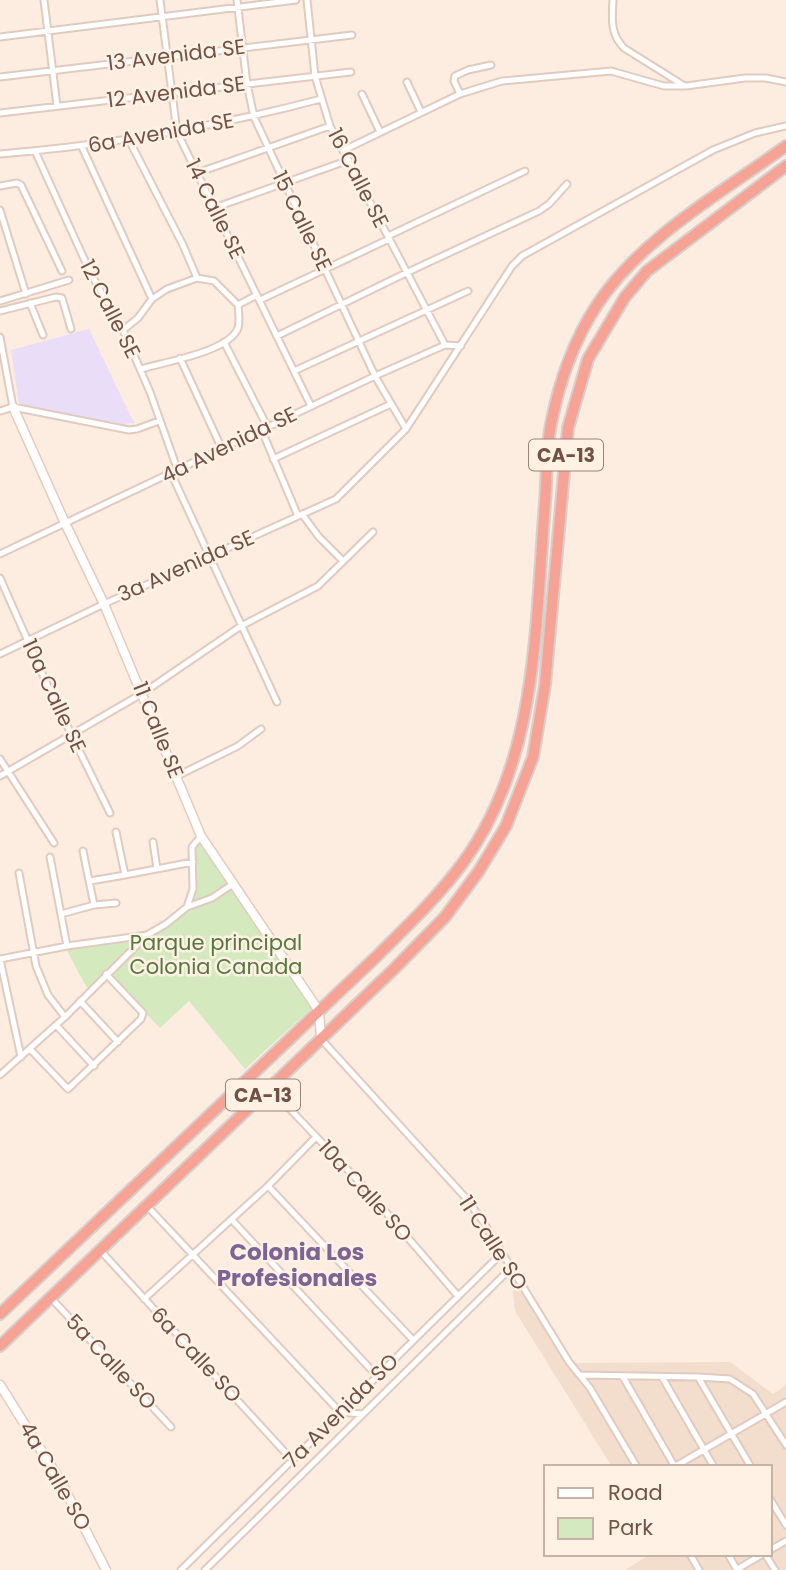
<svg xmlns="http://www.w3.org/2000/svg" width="786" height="1570" viewBox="0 0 786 1570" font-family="Poppins,sans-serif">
	<rect width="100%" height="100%" fill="#fcede0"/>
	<path fill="#f3dece" d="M513,1290l9,2 52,71 156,-1 43,32 13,-9v185h-161l26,-16h119v-87h-158l-97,-156z"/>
	<path fill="#eaddf8" d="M89,329l43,90 3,4 -12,1 -104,-19 -8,-55z"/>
	<path fill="#d5e9bf" d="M201,836l114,169 -70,64 -56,-68 -29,27 -52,-53 41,-40 39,-26 7,-20 -3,-42z
		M142,936l-54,54 -22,-41z"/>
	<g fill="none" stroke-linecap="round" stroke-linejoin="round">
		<g stroke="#e1cabf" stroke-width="9">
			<path id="street" d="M44,0l13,106
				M160,0l17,132 134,274
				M237,0l10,84 7,33 121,259 31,53
				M307,0l8,76 15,50 115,219
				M613,0c-1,19 -3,34 11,48l59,37
				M0,37l296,-37
				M0,77l352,-42
				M407,82l14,30
				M362,94l18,38
				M460,94l-6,-13 1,-5 13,-6 23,-5
				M0,113l351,-41
				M128,138l55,107 14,33
				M82,147l70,152
				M344,150l116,-56 42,-13 109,-10 53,15h22l59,-8h21l20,4
				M35,151l56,123 32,56 27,62 28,79
				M0,154c109,-9 215,-27 321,-55
				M197,173l133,-47
				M0,186l17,-3 4,2 41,86
				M214,208l135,-48
				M0,210l26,84
				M388,236l137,-65
				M260,300l129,-61
				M0,301l69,-21
				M30,303l13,32
				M0,311l56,-14 6,1 9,31
				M123,330l15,-12 14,-19 15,-10 30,-11 17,3 24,24
				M277,336l131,-64 131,-61 10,-7 18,-20
				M0,337l13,70
				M224,342l44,86
				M180,358l42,91
				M141,369c23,-7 88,-17 97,-41 2,-7 1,-15 0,-23l19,-10
				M294,371l174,-80
				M0,411l13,-4 116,23 8,-1 22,-8
				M262,431l36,85
				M273,459l118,-55
				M171,473l106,229
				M302,514l17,23 24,24
				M0,554l375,-178 70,-31 16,1
				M0,578l50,113 60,122
				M0,654l104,-50 232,-105 70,-70 106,-163 10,-10 191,-106 42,-17 31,-7
				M0,759l54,84
				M0,776l143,-83 98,-67 77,-40 55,-54
				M177,776l61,-30 23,-17
				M116,832l9,43 68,-13
				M153,842l4,27
				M83,851l11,54
				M50,857l17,89
				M19,873l17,93 12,29 17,22
				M90,881l35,-6
				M187,907l25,-9 21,-14
				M61,914l33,-9 22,-2
				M80,1001l38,41
				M56,1025l38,41
				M321,1039l143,157 18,24 87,142 21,26 47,79
				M30,1049l38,40 73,-70 2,-6 -37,-39
				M21,1057l-21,-98 67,-13 80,-11
				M0,1075l65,-58 82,-82 19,-11 21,-17 6,-18 -1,-42 9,-11
				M270,1088l96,101 92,107
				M268,1186l145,154
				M147,1206l193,206 22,2
				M232,1220l145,156
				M100,1250l192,210
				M51,1298l120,129
				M144,1299l124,-113 48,-49
				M580,1375l118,2 32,2 23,15 33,51
				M623,1377l52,90
				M662,1377l52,90
				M698,1377l53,90
				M674,1467l112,-65
				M770,1499l16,26
				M770,1550l16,-9
				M690,1554l9,16
				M728,1554l9,16
				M765,1554l10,16
				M181,1570l321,-317
				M205,1570l306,-302
				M736,1570l27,-16"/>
		</g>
		<g stroke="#e6cabc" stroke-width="11">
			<path id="secondary" d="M13,407l52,116 39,81 97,232 118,175 2,28
				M0,1385l61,97 45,88"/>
		</g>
		<g stroke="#d8cecc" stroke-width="14">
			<path id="highway" d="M0,1314l376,-357c30,-30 61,-59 86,-93 77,-103 73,-239 83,-361 2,-26 1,-54 6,-79 8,-41 23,-84 46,-119 44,-67 124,-112 189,-159
				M0,1346l394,-377 51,-52 34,-46 27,-45 27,-69 12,-72 23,-257 20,-69 37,-62 22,-26 139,-105"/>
		</g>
		<use href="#street" stroke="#fff" stroke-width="5"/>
		<use href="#secondary" stroke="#fff" stroke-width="8"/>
		<use href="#highway" stroke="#f6a396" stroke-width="10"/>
	</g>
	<g text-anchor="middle" stroke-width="5" stroke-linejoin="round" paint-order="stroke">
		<g fill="#fff2e5" stroke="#9c8177" stroke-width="2">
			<rect x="529" y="439.5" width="74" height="31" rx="5"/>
			<rect x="226" y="1079.5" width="74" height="31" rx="5"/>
		</g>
		<g font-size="19" font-weight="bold" fill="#725148">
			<text x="566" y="462">CA-13</text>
			<text x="263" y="1102">CA-13</text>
		</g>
		<g font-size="21" fill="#725148" stroke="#fff2e5">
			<text transform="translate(176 55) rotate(-7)" y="7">13 Avenida SE</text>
			<text transform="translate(176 92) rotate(-7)" y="7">12 Avenida SE</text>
			<text transform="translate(161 133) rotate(-10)" y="7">6a Avenida SE</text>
			<text transform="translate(358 178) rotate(63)" y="7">16 Calle SE</text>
			<text transform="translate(215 209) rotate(64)" y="7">14 Calle SE</text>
			<text transform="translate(302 221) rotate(64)" y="7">15 Calle SE</text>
			<text transform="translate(110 309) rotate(63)" y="7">12 Calle SE</text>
			<text transform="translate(229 445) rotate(-26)" y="7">4a Avenida SE</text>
			<text transform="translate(186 566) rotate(-24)" y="7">3a Avenida SE</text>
			<text transform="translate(54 696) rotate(65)" y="7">10a Calle SE</text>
			<text transform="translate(158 730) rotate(68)" y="7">11 Calle SE</text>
			<text transform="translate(365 1191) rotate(48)" y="7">10a Calle SO</text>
			<text transform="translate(493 1243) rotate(57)" y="7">11 Calle SO</text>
			<text transform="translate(196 1355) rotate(47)" y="7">6a Calle SO</text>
			<text transform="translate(111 1362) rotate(47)" y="7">5a Calle SO</text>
			<text transform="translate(341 1411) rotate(-45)" y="7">7a Avenida SO</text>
			<text transform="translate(55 1476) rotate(60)" y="7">4a Calle SO</text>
		</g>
		<g font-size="21" fill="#587840" stroke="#fff2e5">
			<text x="216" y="950">Parque principal<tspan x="216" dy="24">Colonia Canada</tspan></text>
		</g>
		<g font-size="23" font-weight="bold" fill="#7e6395" stroke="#fff2e5">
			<text x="297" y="1260">Colonia Los<tspan x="297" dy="26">Profesionales</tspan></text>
		</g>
	</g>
	<rect x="544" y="1465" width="228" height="91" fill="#fff2e5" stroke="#c7b2a6" stroke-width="2"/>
	<rect x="558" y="1488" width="35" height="10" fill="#ffffff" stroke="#c7b2a6" stroke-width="2"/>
	<text x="608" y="1500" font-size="21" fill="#725148">Road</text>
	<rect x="558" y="1518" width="35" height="21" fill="#d5e9bf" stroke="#c7b2a6" stroke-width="2"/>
	<text x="608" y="1535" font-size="21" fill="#725148">Park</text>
</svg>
